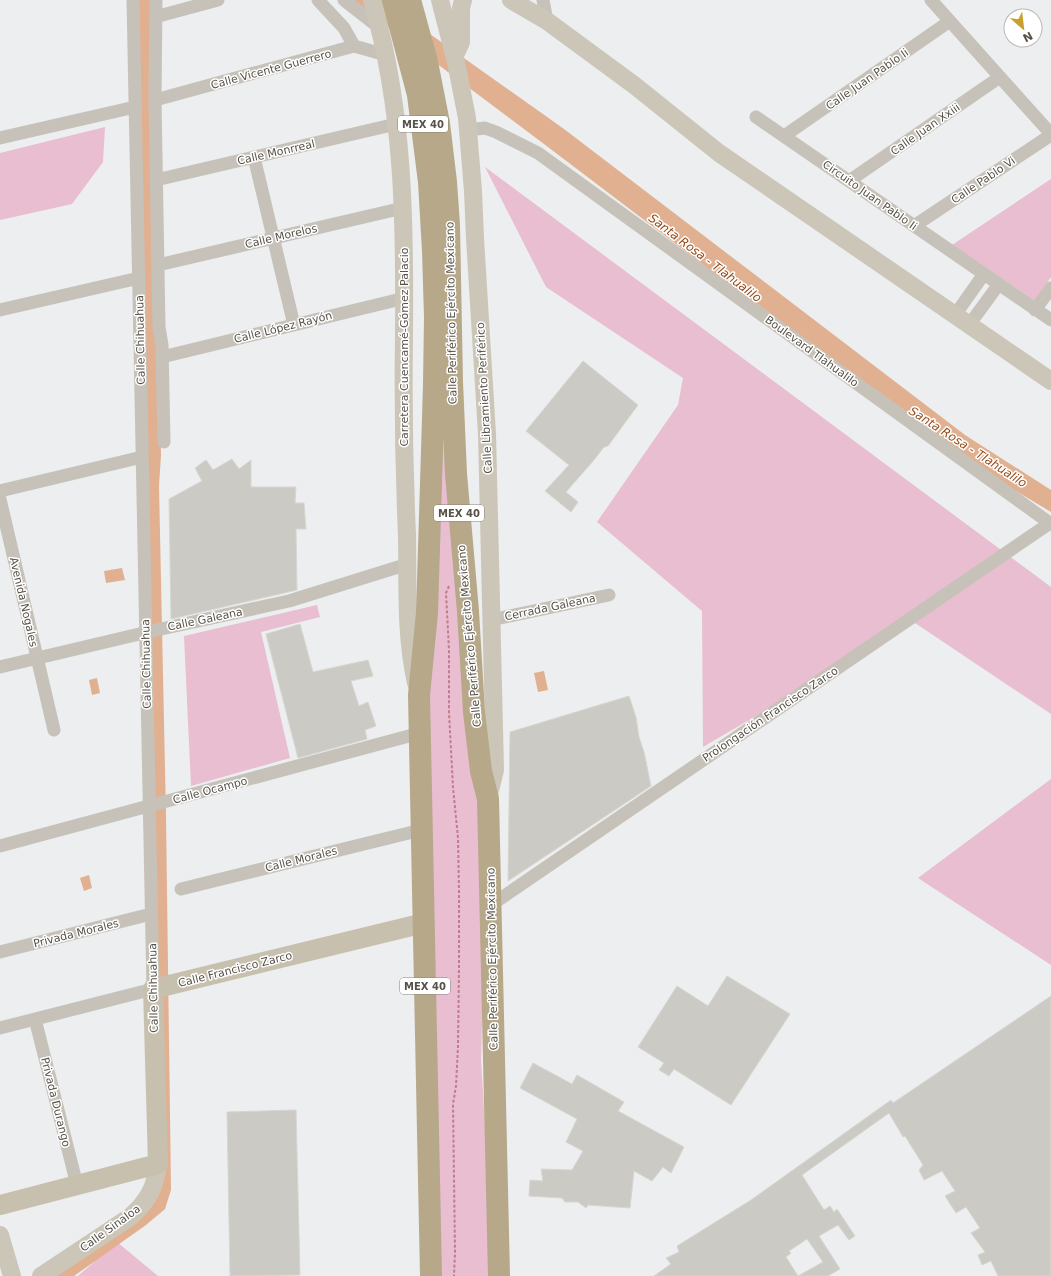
<svg xmlns="http://www.w3.org/2000/svg" width="1051" height="1276" viewBox="0 0 1051 1276" font-family="'DejaVu Sans',sans-serif">
	<rect width="100%" height="100%" fill="#eceeef"/>
	<path fill="#e8bed0" d="M105,127l-2,35 -31,42 -72,16v-67z
		M485,167l566,420v127l-136,-91 -212,124 -1,-136 -105,-89 81,-117 5,-27 -137,-91z
		M1051,179v98l-16,24 -83,-56z
		M436,360l41,408 7,192 -3,99 13,217h-67l-6,-128z
		M317,605l3,12 -59,15 29,126 -99,28 -7,-150z
		M1051,779v186l-133,-87z
		M117,1242l41,34h-80z"/>
	<path fill="#e1b090" d="M136,0h17l8,455 -2,31 7,330 5,374 -6,19 -19,16 -72,51h-25l104,-79z
		M352,0h30l182,129 401,306 86,55v22l-105,-63 -402,-305z
		M122,568l3,12 -19,3 -2,-12z
		M544,671l4,19 -10,2 -4,-19z
		M97,678l3,15 -8,2 -3,-15z
		M89,875l3,13 -8,3 -4,-13z"/>
	<path fill="#cbcac4" stroke="#d7d6d1" fill-rule="evenodd" d="M583,361l55,44 -30,41 -4,1 -10,13 -28,32 12,10 -7,10 -26,-21 24,-26 -43,-34z
		M232,459l7,10 12,-9v27h45l-1,16h9l2,26h-10l1,61 -126,29 -2,-120 33,-18 -7,-13 11,-8 7,10z
		M300,624l13,48 55,-12 5,16 -22,5 8,25 9,-4 8,24 -11,4 2,9 -69,19 -32,-124z
		M629,696l7,21 3,20 5,15 7,34 -143,95 2,-149z
		M727,976l63,38 -59,91 -57,-36 -5,7 -10,-6 5,-7 -26,-16 39,-61 31,20z
		M1051,996v280h-53l-7,-15 -9,4 -4,-10 7,-3 -14,-19 9,-5 -14,-21 -10,6 -11,-17 10,-5 -13,-20 -18,9 -5,-10 4,-5 -18,-29 -2,1 -14,-24 -87,62 22,35 6,-4 4,6 3,-3 18,27 -6,4 -11,-15 -19,11 21,33 -12,7h-174l17,-12 -5,-6 13,-6 -2,-6 74,-46 140,-100 2,3zM807,1239l16,23 -25,14 -12,-19 5,-4 -2,-2z
		M533,1063l39,21 5,-9 47,27 -6,9 66,36 -13,26 -8,-6 -11,14 -18,-10 -4,37 -42,-3 -2,3 -8,-6h-13l-3,-4 -33,-2 1,-16 13,1 -2,-12 31,1 11,-19 -17,-9 11,-23 -57,-31z
		M296,1110l4,165 -70,1 -3,-164z"/>
	<g fill="none" stroke-linecap="round" stroke-linejoin="round">
		<path stroke="#c27a90" stroke-width="2" stroke-dasharray="3 2" stroke-linecap="butt" d="M449,586l-3,7 3,57v63l4,74 5,51 1,54v74l-1,80 -2,40 -3,18 2,148 -1,24"/>
		<path stroke="#c7c2b9" stroke-width="13" d="M156,0l-1,100 4,227 3,18 2,97
			M318,0l26,28 10,18
			M344,0l36,28
			M543,0l4,21
			M931,0l120,134
			M155,17l63,-17
			M155,100l199,-54 32,9
			M756,117l295,203
			M468,130l17,-2 11,4 42,21 513,371
			M784,136l166,-115
			M0,138l135,-31
			M254,157l40,168
			M156,180l240,-56
			M849,181l151,-104
			M914,226l137,-91
			M158,265l245,-57
			M0,310l139,-32
			M1035,310l16,-22
			M955,315l29,-41
			M969,325l30,-41
			M162,357l243,-59
			M0,491l142,-34
			M0,499l54,231
			M491,620l118,-25
			M0,667l152,-36 137,-30 119,-37
			M0,846l420,-113
			M181,889l240,-59
			M491,905l559,-382
			M0,952l151,-38
			M35,1019l42,166
			M0,1028l153,-39 -20,-989"/>
		<path stroke="#ccc6b9" stroke-width="18" d="M372,0c32,109 33,223 32,335 -1,67 0,133 3,200 1,49 -2,99 9,148
			M440,0l16,62 11,56 6,73 2,47 12,196 8,336 -7,29
			M511,0l36,21 87,64 85,68 332,228
			M457,51l4,-9v-34l2,-8
			M0,1235l12,41
			M41,1276l89,-59c18,-16 25,-29 28,-53"/>
		<path stroke="#c8c0ae" stroke-width="20" d="M0,1205l158,-41 -5,-175 271,-66"/>
		<path stroke="#b6a889" stroke-width="22" d="M393,0l25,95 11,87 4,69 2,66 -1,68 -7,228 -8,82 12,581
			M410,0l17,62 12,61 7,59 3,43 3,157 4,92 12,137 6,101 7,59 7,28 11,477"/>
	</g>
	<g text-anchor="middle" stroke-width="3" stroke-linejoin="round" paint-order="stroke">
		<g fill="#fff" stroke="#89857e" stroke-width="1">
			<rect x="398" y="116" width="50" height="16" rx="3"/>
			<rect x="434" y="505" width="50" height="16" rx="3"/>
			<rect x="400" y="978" width="50" height="16" rx="3"/>
		</g>
		<g font-size="10" font-weight="bold" fill="#575147">
			<text x="423" y="128">MEX 40</text>
			<text x="459" y="517">MEX 40</text>
			<text x="425" y="990">MEX 40</text>
		</g>
		<g font-size="11" fill="#575147" stroke="#fff">
			<text transform="translate(271 69) rotate(-15)" y="4">Calle Vicente Guerrero</text>
			<text transform="translate(867 79) rotate(-35)" y="4">Calle Juan Pablo Ii</text>
			<text transform="translate(925 129) rotate(-35)" y="4">Calle Juan Xxiii</text>
			<text transform="translate(276 152) rotate(-13)" y="4">Calle Monrreal</text>
			<text transform="translate(983 180) rotate(-34)" y="4">Calle Pablo Vi</text>
			<text transform="translate(870 195) rotate(35)" y="4">Circuito Juan Pablo Ii</text>
			<text transform="translate(281 236) rotate(-13)" y="4">Calle Morelos</text>
			<text transform="translate(451 313) rotate(-91)" y="4">Calle Periférico Ejército Mexicano</text>
			<text transform="translate(283 327) rotate(-14)" y="4">Calle López Rayón</text>
			<text transform="translate(140 340) rotate(-91)" y="4">Calle Chihuahua</text>
			<text transform="translate(404 347) rotate(-90)" y="4">Carretera Cuencamé-Gómez Palacio</text>
			<text transform="translate(812 351) rotate(36)" y="4">Boulevard Tlahualilo</text>
			<text transform="translate(484 398) rotate(-93)" y="4">Calle Libramiento Periférico</text>
			<text transform="translate(24 602) rotate(77)" y="4">Avenida Nogales</text>
			<text transform="translate(550 607) rotate(-12)" y="4">Cerrada Galeana</text>
			<text transform="translate(205 619) rotate(-12)" y="4">Calle Galeana</text>
			<text transform="translate(469 636) rotate(-95)" y="4">Calle Periférico Ejército Mexicano</text>
			<text transform="translate(146 664) rotate(-91)" y="4">Calle Chihuahua</text>
			<text transform="translate(770 714) rotate(-34)" y="4">Prolongación Francisco Zarco</text>
			<text transform="translate(210 790) rotate(-15)" y="4">Calle Ocampo</text>
			<text transform="translate(301 859) rotate(-14)" y="4">Calle Morales</text>
			<text transform="translate(76 933) rotate(-14)" y="4">Privada Morales</text>
			<text transform="translate(492 959) rotate(-91)" y="4">Calle Periférico Ejército Mexicano</text>
			<text transform="translate(235 969) rotate(-14)" y="4">Calle Francisco Zarco</text>
			<text transform="translate(153 988) rotate(-91)" y="4">Calle Chihuahua</text>
			<text transform="translate(56 1102) rotate(76)" y="4">Privada Durango</text>
			<text transform="translate(110 1228) rotate(-36)" y="4">Calle Sinaloa</text>
		</g>
		<g font-size="12" font-style="italic" fill="#954c1c" stroke="#fff">
			<text transform="translate(705 258) rotate(37)" y="4">Santa Rosa - Tlahualilo</text>
			<text transform="translate(968 447) rotate(33)" y="4">Santa Rosa - Tlahualilo</text>
		</g>
	</g>
	<g transform="translate(1023 28) rotate(152)"><circle r="19" fill="#ffffff" stroke="#bcb9b5"/>
	<path d="M0-3L7 15L0 10L-7 15Z" fill="#c8a12d"/>
	<text y="-6" font-size="11" font-weight="bold" text-anchor="middle" fill="#575147">N</text>
	</g>
</svg>
